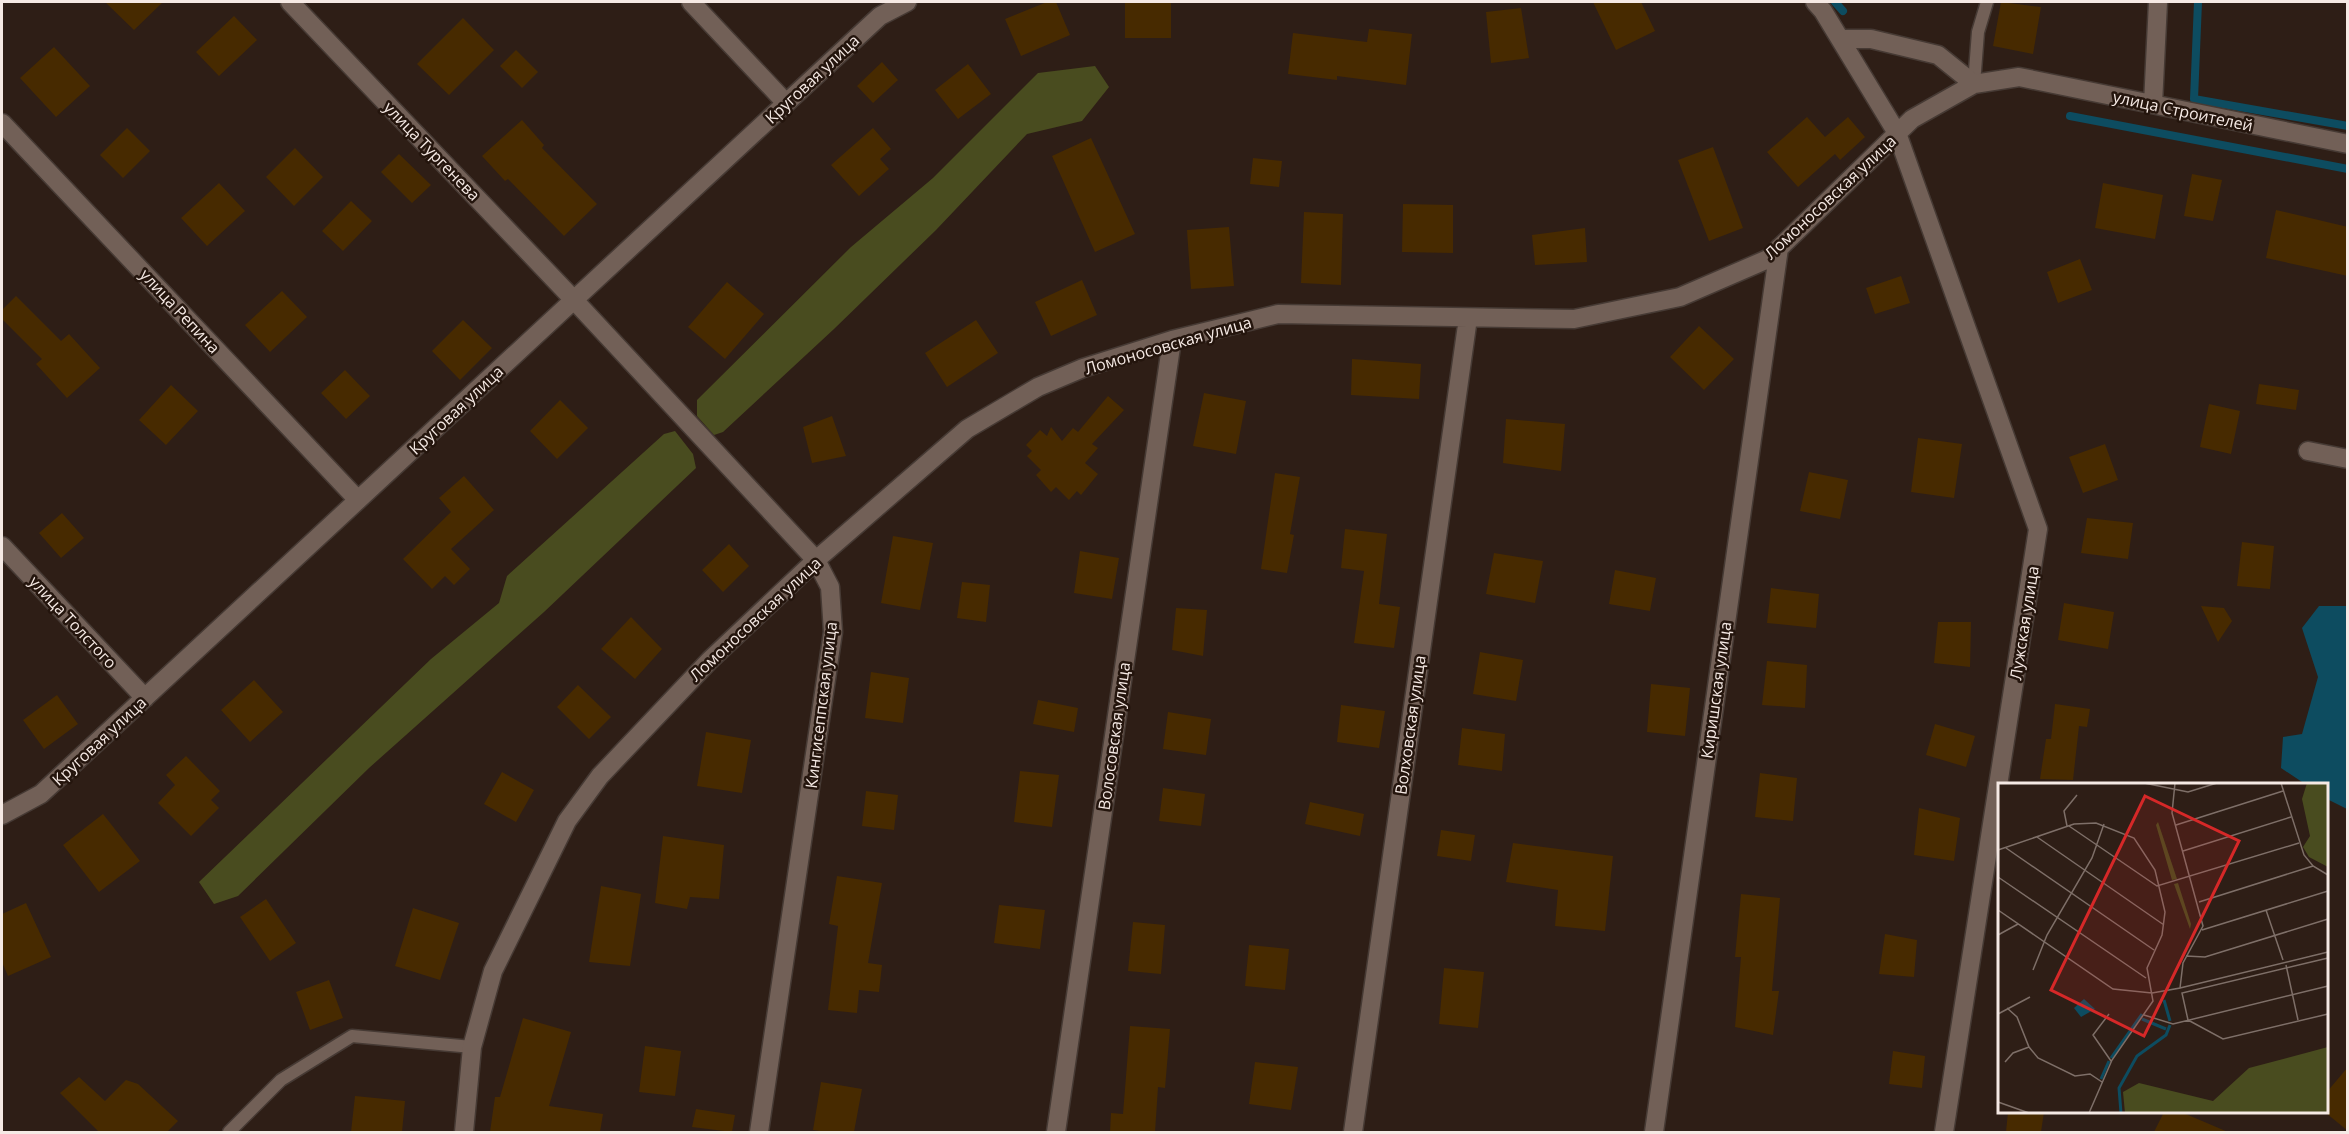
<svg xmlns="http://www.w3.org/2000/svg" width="2349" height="1134" viewBox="0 0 2349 1134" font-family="'Open Sans',sans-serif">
	<rect width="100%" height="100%" fill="#2e1e16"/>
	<path fill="#494c1f" d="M1095,66l14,21 -27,34 -55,13 -91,96 -102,99 -111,103 -9,3 -17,-19v-16l154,-153 82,-69 105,-105z
		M675,431l18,23 3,14 -152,144 -175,156 -131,128 -24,8 -15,-22 232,-223 68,-56 8,-27 157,-142z"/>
	<path fill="#0d4c60" d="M2319,606h28v203l-20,-10 -1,-15h-21l-24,-16 2,-31 19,-3 16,-57 -16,-49z"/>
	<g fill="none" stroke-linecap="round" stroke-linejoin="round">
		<path stroke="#0d4c60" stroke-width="8" d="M1835,2l8,9
			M2198,2l-4,97 154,27
			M2070,116l278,53"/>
	</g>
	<path fill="#472a00" d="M105,2h58l-29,28z
		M1047,2h9l14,33 -49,21 -16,-37z
		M1125,2h46v36h-46z
		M1593,2h48l14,29 -39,19z
		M2001,2l40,5 -8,47 -40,-8z
		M1521,8l8,50 -38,5 -5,-51z
		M234,16l23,24 -38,36 -23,-24z
		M463,18l31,32 -45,45 -32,-31z
		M1369,29l43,5 -6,51 -69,-9v4l-49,-6 5,-41 74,9z
		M54,47l36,39 -34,31 -36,-39z
		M516,50l22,22 -16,16 -22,-22z
		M882,62l16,18 -25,23 -16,-17z
		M968,64l23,30 -33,25 -23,-29z
		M1807,117l18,20 23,-20 17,20 -25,23 -5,-6 -37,33 -31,-35z
		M522,120l22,25 -2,3 55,56 -33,32 -56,-57 -3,2 -23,-25z
		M127,128l23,23 -27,27 -23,-23z
		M873,128l18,21 -11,10 9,10 -30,27 -28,-31z
		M1091,138l44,96 -40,18 -43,-96z
		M1713,147l30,81 -34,13 -31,-81z
		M295,148l28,29 -29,29 -28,-29z
		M399,154l32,31 -19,18 -31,-31z
		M1253,158l29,3 -3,26 -29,-3z
		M2192,174l30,6 -9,41 -29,-5z
		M219,183l26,28 -38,35 -26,-28z
		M2103,183l60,12 -8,44 -60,-11z
		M351,201l21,20 -29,30 -21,-20z
		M1403,204l50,1v48l-51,-1z
		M2276,210l72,17v49l-82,-18z
		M1304,212l39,2 -2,71 -40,-2z
		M1229,227l5,59 -43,3 -4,-59z
		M1585,228l2,34 -52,3 -3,-30z
		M2080,259l12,31 -34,13 -11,-31z
		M1901,276l9,27 -35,11 -9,-26z
		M1082,280l15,35 -46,21 -16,-34z
		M727,282l37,32 -39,45 -37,-32z
		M282,291l25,26 -37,35 -25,-27z
		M16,296l45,45 8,-7 31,34 -33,30 -31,-34 6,-5 -40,-40v-9z
		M463,320l29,28 -32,32 -28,-29z
		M976,320l22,33 -51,34 -22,-34z
		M1699,326l35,33 -30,31 -34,-33z
		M1352,359l69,5 -2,35 -68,-4z
		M345,370l25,26 -24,23 -25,-26z
		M2259,384l40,6 -3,20 -40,-6z
		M171,385l27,26 -32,34 -27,-25z
		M1204,393l42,8 -10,53 -43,-8z
		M1108,396l16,14 -32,34 6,4 -13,15 13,11 -17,21 -4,-4 -8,9 -13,-13 -5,5 -15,-17 5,-5 -14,-14 5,-5 -6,-6 14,-15 7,6 4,-9 11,14 11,-13 5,4z
		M560,400l28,28 -31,31 -27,-28z
		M2209,404l31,7 -9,43 -31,-7z
		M832,416l14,40 -34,7 -9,-36z
		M1506,419l59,5 -4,47 -58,-8z
		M1918,438l44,6 -8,54 -43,-6z
		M2105,444l13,36 -35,13 -14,-36z
		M1809,472l39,8 -8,39 -40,-8z
		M1275,473l25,4 -10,57 4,1 -7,38 -26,-4z
		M464,476l30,34 -43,39 19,20 -16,16 -9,-9 -13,13 -29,-30 48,-47 -12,-14z
		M62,513l22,25 -23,20 -22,-25z
		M2087,518l46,5 -5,36 -47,-6z
		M1345,529l42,5 -8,70 21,3 -6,41 -40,-5 10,-72 -23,-3z
		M893,536l40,7 -13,67 -39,-7z
		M2242,542l32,4 -4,43 -33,-3z
		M729,544l20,22 -26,26 -21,-22z
		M1080,551l39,7 -7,41 -38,-6z
		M1494,553l49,8 -8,42 -49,-9z
		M1615,570l41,8 -6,33 -41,-7z
		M962,582l28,3 -4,37 -29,-4z
		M1771,588l48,6 -3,34 -49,-5z
		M2064,603l50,9 -6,37 -50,-9z
		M2201,606l23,2 8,13 -14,21z
		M1176,608l31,2 -4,46 -31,-6z
		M631,617l31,32 -27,30 -34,-30z
		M1938,622h33l-1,45 -36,-4z
		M1480,652l43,8 -7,41 -43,-7z
		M1767,661l40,4 -2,43 -43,-3z
		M871,672l38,6 -6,45 -38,-5z
		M254,680l29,32 -33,30 -29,-32z
		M1651,684l39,4 -5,48 -38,-4z
		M578,685l33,32 -22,22 -32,-32z
		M57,695l21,29 -34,25 -21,-29z
		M1038,700l40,8 -4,24 -41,-8z
		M2055,704l35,5 -3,18 -8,-1 -6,54 -33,-1 6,-40h5z
		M1341,705l44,6 -6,37 -42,-6z
		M1168,712l43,7 -5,36 -43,-6z
		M1935,724l40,12 -9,31 -40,-12z
		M1462,728l43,6 -3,37 -44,-6z
		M706,732l45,8 -9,53 -45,-7z
		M186,756l34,35 -9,9 8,8 -28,28 -33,-33 17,-18 -9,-10z
		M1020,771l39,4 -7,52 -38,-5z
		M502,772l32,18 -18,32 -32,-18z
		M1760,773l37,5 -4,43 -38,-4z
		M1163,788l42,6 -4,32 -42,-5z
		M866,791l32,4 -4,35 -32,-4z
		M1310,802l54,12 -4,22 -55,-12z
		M1919,808l41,10 -6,43 -40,-6z
		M103,814l37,47 -41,31 -36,-47z
		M1441,830l34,5 -4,26 -34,-5z
		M663,836l61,9 -5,54 -29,-2 -3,12 -32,-6z
		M1513,843l100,13 -8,75 -50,-5 3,-36 -52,-8z
		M837,876l45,7 -14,80 14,2 -3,27 -20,-2 -2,23 -29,-3 10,-84 -9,-2z
		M601,886l40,8 -11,72 -41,-4z
		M1741,894l39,4 -8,93h7l-6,44 -38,-8 6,-70h-6z
		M266,899l30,44 -26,18 -30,-44z
		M26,903l25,54 -43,19 -6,-14v-48z
		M999,905l46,5 -5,39 -46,-6z
		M413,908l46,15 -19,57 -45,-14z
		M1133,922l32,3 -4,49 -33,-3z
		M1885,934l32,6 -3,37 -35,-3z
		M1249,945l40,4 -4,41 -40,-4z
		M1444,968l40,4 -6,56 -39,-4z
		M329,980l14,38 -33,12 -14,-38z
		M523,1018l48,14 -22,74 54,8 -3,18h-110l5,-35h5z
		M1130,1026l40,3 -5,59 -7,-1 -3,45h-45l1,-19 12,1z
		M645,1046l36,5 -6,45 -36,-4z
		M1893,1051l32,5 -3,32 -33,-4z
		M1255,1062l43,5 -7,43 -42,-6z
		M2348,1067v64l-22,-18v-20z
		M79,1077l26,24 21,-21 12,4 40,37 -11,11h-68l-39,-39z
		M821,1082l41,7 -8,43h-27l-14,-2z
		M355,1096l50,5 -3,31h-51z
		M696,1109l39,6 -3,17 -40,-5z
		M2008,1112h36l-3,20h-35z
		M2164,1112h17l47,20h-74z"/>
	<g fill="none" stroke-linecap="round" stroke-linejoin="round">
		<g stroke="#463a34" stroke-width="15">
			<path id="service" d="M1974,84l4,-52 9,-30
				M229,1132l52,-52 71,-44 120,11"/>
		</g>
		<g stroke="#463a34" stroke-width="21">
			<path id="minor" d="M290,2l284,298 242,260 14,27 3,45 -74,500
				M691,2l95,101
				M1815,2l8,9 74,122 141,396 -94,603
				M1840,39h31l67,16 36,29
				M2153,104l5,-102
				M2,123l356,377
				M2308,451l40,8
				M2,546l143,152
				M2,815l39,-21 839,-778 27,-14
				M464,1132l8,-85 21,-76 74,-150 33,-45 110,-116 106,-100 151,-131 71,-42 45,-19 89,-28 106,-26 296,5 106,-22 88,-38 144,-140 62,-35 45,-7 329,67
				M1056,1132l116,-792
				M1353,1132l115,-814
				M1654,1132l125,-884"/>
		</g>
		<use href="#service" stroke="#726057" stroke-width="12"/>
		<use href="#minor" stroke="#726057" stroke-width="18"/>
	</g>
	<g text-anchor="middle" stroke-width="5" stroke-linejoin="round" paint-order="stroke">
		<g font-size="16" fill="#f5e9e4" stroke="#24150d">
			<text transform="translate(812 79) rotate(-43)" y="6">Круговая улица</text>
			<text transform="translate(2183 111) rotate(12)" y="6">улица Строителей</text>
			<text transform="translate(432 151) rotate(46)" y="6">улица Тургенева</text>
			<text transform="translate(1830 197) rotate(-43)" y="6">Ломоносовская улица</text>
			<text transform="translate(180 311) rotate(47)" y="6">улица Репина</text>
			<text transform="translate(1168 345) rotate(-16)" y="6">Ломоносовская улица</text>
			<text transform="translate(456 410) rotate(-43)" y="6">Круговая улица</text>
			<text transform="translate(755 619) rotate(-43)" y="6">Ломоносовская улица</text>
			<text transform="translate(73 622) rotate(47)" y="6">улица Толстого</text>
			<text transform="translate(2024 623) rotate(-81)" y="6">Лужская улица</text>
			<text transform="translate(1716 690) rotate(-82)" y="6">Киришская улица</text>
			<text transform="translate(821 705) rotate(-83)" y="6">Кингисеппская улица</text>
			<text transform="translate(1410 725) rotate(-82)" y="6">Волховская улица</text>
			<text transform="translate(1114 736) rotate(-82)" y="6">Волосовская улица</text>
			<text transform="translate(99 741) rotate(-43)" y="6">Круговая улица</text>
		</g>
	</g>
	<g transform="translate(1998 783)">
		<rect width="330" height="330" fill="#2e1e16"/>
		<path d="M309,0h21v84l-19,-10 -6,-10 7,-11 -8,-37zM160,39l19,57 -5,1 -16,-55zM180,100l13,41 -1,5 -16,-45zM330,264v66h-203l-2,-21 16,-9 74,18 36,-33z" fill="#494c1f"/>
		<path d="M86,216l11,10 -14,8 -7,-9z" fill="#0d4c60"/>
		<path fill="none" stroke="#0d4c60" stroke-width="3" d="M166,217l6,21M144,236l24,10M113,275l31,-44M103,296l8,-18M123,330l-2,-25 18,-32 29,-21 4,-10"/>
		<path fill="none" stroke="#7e6f68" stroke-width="1.5" d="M146,0l44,9 29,-9M283,0l23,72 9,11 15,9M178,42l107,-34M69,43l-3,-15 13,-16M71,43l88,60 142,-43M39,54l127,88M8,65l148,102M0,67l76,-26 22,-1 38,15 21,32 10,42 -3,23 -15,33 6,33 -41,59 -23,53M185,68l108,-34M0,94l148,101M201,119l114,-36M0,127l115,79 39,4 28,-5 3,-25 20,-37 -31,-113 3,-30M268,127l17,50M204,147l126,-39M0,152l20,-11M188,173l19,1 123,-38M288,182l12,55M35,187l14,-35 45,-77 12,-34M182,205l148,-36M9,225l10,9 12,30 9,11 37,18 15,-2 12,8M0,231l32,-17M111,231l-16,21 18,26M146,232l29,9 155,-38M190,237l-6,-27 146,-35M190,237l35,19 105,-25M7,279l8,-9 16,-6M0,319l31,11"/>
		<path fill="#d62828" fill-opacity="0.15" stroke="#d62828" stroke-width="3" d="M147,13l94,45 -95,195 -93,-46z"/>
		<rect width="330" height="330" fill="none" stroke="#f5e9e4" stroke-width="3"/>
	</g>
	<rect width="2349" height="1134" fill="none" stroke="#f5e9e4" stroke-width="6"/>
</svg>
